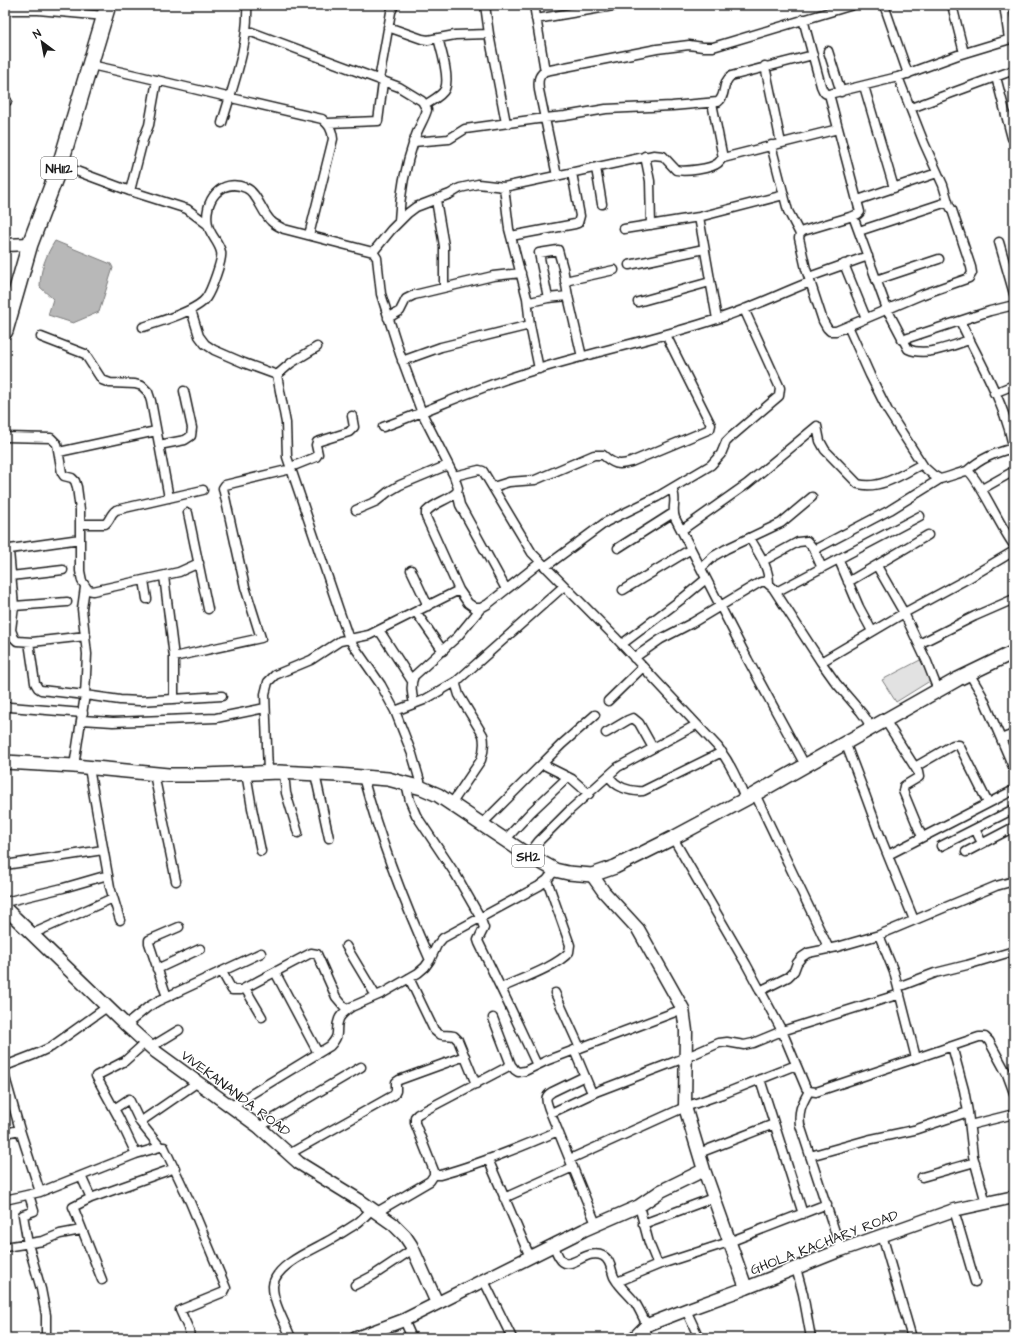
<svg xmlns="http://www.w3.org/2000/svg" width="1019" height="1343" viewBox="0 0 1019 1343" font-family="'Architects Daughter',sans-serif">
	<rect width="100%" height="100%" fill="#fff"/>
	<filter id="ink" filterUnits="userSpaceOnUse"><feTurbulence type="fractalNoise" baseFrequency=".025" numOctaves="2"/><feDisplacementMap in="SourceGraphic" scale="8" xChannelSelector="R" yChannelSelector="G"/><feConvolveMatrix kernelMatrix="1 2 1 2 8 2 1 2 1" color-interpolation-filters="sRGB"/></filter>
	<g filter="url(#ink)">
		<path fill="#e2e2e2" stroke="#7f7f7f" d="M922,659l11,20 -37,23 -14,-22z"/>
		<path fill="#b8b8b8" stroke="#7a7a7a" d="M55,241l56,23 2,4 -14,44 -26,11 -25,-8 5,-16 -13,-12c0,-17 6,-32 15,-46z"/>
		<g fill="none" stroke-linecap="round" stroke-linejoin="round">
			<g stroke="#1c1c1c" stroke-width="11">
				<path id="street" d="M485,5l4,29 17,89
					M534,5l11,66
					M884,5l24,69
					M952,5l12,48
					M1004,5l5,34
					M5,10h33l67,6
					M536,19l83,-14
					M803,19l18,67c2,5 3,8 8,8l69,-17 60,-22 56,-17
					M388,27l34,12 6,1 27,-5 34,-1
					M246,30l153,57 23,14 5,9c-3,10 -9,18 -12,28 -9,26 -15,55 -16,83
					M828,51l13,41
					M91,65c77,17 154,37 231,54 7,6 10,10 11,20l-24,96
					M765,66l16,77
					M898,77l26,66 19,42 6,20
					M996,77l16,61
					M864,86l30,102
					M829,94l31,118 -2,2 -5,2 -50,15 -3,3 -1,4 7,31 17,52 4,7 3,3h6l12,-5
					M5,102l2,-1
					M425,105c6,-4 17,-9 20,-16 5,-12 -4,-39 -7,-51
					M911,108l103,-38
					M222,123c11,-38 27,-78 25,-118
					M328,123l50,-2 5,-39 -4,-2 12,-68 3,-7
					M413,142l36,-3 16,-10 80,-11 20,-2 41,-7 66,-3 46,-4c9,-7 3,-19 13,-26l82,-21
					M771,145l17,66 12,23
					M645,156l5,25 1,44
					M723,158l115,-29
					M60,165l70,26 57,18 20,15
					M596,168l6,36
					M557,176l-18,-86c-1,-9 -1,-14 6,-19l112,-22 32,-4 14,2h10l140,-42
					M504,187l5,42 18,69 3,4 18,-4 20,-2 14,61
					M130,191l13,-51 6,-15 8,-45
					M436,200l8,46v41
					M858,200l79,-27
					M853,216l34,93 21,40c17,8 44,-3 61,-9
					M699,217l18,102
					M624,229l75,-12 85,-22
					M859,231l85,-28 5,2 3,5 19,57 1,6 -3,5 -48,17 -73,31 22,49 18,36 36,56 9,8 7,4c6,-1 24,-8 27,-8 9,2 37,63 47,74
					M511,236l64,-12 3,-1 2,-7 -8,-43
					M999,242l15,52
					M373,252l18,-22 17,-17 8,-6 34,-13 10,-6 18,-4 26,3 150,-32 9,1 13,14c9,2 35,-1 42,-7 2,-2 3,-4 5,-5l-11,-55
					M844,264l22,54
					M629,265l75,-16
					M809,277l59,-21
					M876,280l63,-21
					M565,281l49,-11
					M527,298l3,27 9,44
					M548,298l-9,-45 19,-3 5,18 5,28
					M638,302l72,-20
					M191,310l8,26 6,8 9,6 30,13 33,12 14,-12 26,-16
					M388,318l12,-7 6,-12 8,-4 79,-19 28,-3
					M960,321c19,39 50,91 54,134
					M143,327c16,-5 54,-16 63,-29 5,-7 17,-39 15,-46 -2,-10 -11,-17 -13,-27 -5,-24 13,-48 38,-37 11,4 16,25 25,33 4,4 9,6 13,8l89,23 4,6 4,36 19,60 22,59 32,63 25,-6 4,1 49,82 83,84 103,110c13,18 19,31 27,52
					M41,337l44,17 17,26 8,3 25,1 7,2 6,6 3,9 18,97
					M902,340l88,-29 24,-6
					M402,361l39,-14 89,-22
					M277,375l9,48 1,34 53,156 9,26 32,46 14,26 17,43 10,34
					M994,393l20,-8
					M383,427c48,-17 93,-39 142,-54 63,-20 129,-33 192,-54 32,-10 62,-25 93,-37
					M5,437l46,1 6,6 5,29 2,3 8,2 3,3 2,6 3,23v61l2,10 6,9 5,1 86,-19 20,-9
					M159,445l26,-5 6,-4 1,-8 -8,-37
					M59,452l97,-21
					M291,467l25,-10 2,-3 -2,-9 1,-3 32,-10 5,-5 -2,-11
					M967,471c14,-13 28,-18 46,-23
					M493,487l16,-5 26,-2 59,-25h9c10,9 15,11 28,7l79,-33 1,-4 -45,-90
					M672,489c6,11 -1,18 3,29l73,142 57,105
					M982,489l32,-18
					M457,492l3,13 46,84
					M356,510l21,-9 11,-9 12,-7 48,-20
					M188,513l20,96
					M80,524h25c5,-3 5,-10 11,-14l87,-20
					M682,530l65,-46 70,-58 3,15 5,9 33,34c22,6 45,-10 64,-20
					M750,538c8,15 19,28 19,46
					M80,539l-70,10 -1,2 5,55 -3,24 3,8 3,3 15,1 54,-6
					M618,548l55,-35
					M814,550l76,-40 50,-31
					M839,560l20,47 13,24
					M763,561l35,-19 9,-1 6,7 9,20
					M877,566l27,47 63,-34 47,-28
					M545,567l61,-45 51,-25 54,-32 10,-11 5,-12 5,-5 48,-41 1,-8 -36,-79
					M701,568l13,-12 12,-7 55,-26 31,-26
					M411,570l17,36
					M11,576l52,-6
					M164,576l10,81v42
					M144,580l3,19
					M848,582l80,-47
					M459,590l9,13 7,5h6l7,-4 53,-42
					M623,590l68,-41
					M776,592l144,-76
					M14,606l53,-4
					M416,612l27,39
					M379,630l33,51
					M29,642l6,41 3,5 3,2 44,5 2,-41 -5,-45 3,-22
					M622,644l61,-46 23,-19
					M919,644l56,-28 39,-17
					M174,657l87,-19 -16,-51 -22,-99 2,-3 66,-16
					M634,658l27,-19 31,-16 65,-39 4,-2h5l7,6 48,74 15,21 25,29 6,8 3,8
					M821,662l83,-49 23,49 11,28
					M969,673l13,22 32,74
					M608,701l35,-34
					M414,704c-2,-10 -4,-19 0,-28l44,-40 23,-28
					M10,707l73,6
					M395,711l29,-11 33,-19
					M82,720l31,2 103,-4 49,-10
					M885,720l33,52 1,5 -15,9 -1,5 19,46
					M606,733l22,-13 5,-2 6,5 14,25
					M1001,739l13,-5
					M845,742l18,47 19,52 32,79
					M542,764l30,15 17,15
					M74,766l11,-71 35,5 20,1 82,-5
					M915,767l38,-22h6l29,58
					M89,768l21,119 10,33
					M268,772l-3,-78 3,-12 7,-7 36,-15 29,-19 29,-6 90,-45 -33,-73v-5c9,-10 21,-11 31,-20l1,-4 -4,-12
					M246,773l6,35 9,43
					M284,773l2,20 12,40
					M154,774l22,107
					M315,774l14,64
					M609,776c6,11 21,16 34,15l79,-39
					M363,777c17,63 40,123 67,183
					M406,783l4,18 6,14 40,60 24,42 4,11 -6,12 1,3 29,60 29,62
					M755,794l74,155
					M452,803l29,-43c3,-9 4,-16 2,-25l-24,-40 -3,-10 1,-4 107,-95
					M482,824l80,-80 33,-29
					M975,829l7,14
					M673,838l73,126 36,67 24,57 3,3 7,1 163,-55h6l4,4 18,33 7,19
					M505,840l26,-28 37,-35
					M941,846l73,-37
					M966,852l48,-25
					M528,855l11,-14 31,-31 48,-43 78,-42
					M888,855l126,-65
					M5,865l98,-15
					M5,902l58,-14 45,-13
					M32,934l81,-36
					M879,935l15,37 22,86
					M346,946l30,50
					M157,969l43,-20
					M222,972l10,18h9l70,-37 6,1 19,43 11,13
					M275,972l43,81
					M409,978l25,52c8,8 11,4 20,6l4,4 18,44
					M898,987l37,-14 32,-8 47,-14
					M245,988l17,29
					M501,988c17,-8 57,-22 68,-36l1,-7 -23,-65
					M760,991l28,-14 6,-6 3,-8 5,-6 6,-4 29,-6 42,-12 117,-49 18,-5
					M555,993l25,55
					M167,997l-18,-54v-3l30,-13
					M493,1018l18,47 4,5 3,2 7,-1 23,-11 135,-51
					M126,1025l22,-18 10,-6 103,-48
					M952,1046l12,44 4,22 5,44 13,47
					M151,1047l28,-17
					M574,1050l18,43
					M5,1066l31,-12 15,-7 56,-40
					M585,1076l-33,16c-8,5 -6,8 -3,17l47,115
					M5,1077l15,53 20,62
					M760,1079l43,135
					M809,1091c-7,13 -11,19 -9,34l41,125
					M230,1107l100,-61c12,-13 4,-15 9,-27 2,-5 8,-9 12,-12l32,-14 35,-20 7,-6 5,-7 7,-15 6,-7 96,-52 8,-6 8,-10
					M114,1109l15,-10 11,23 20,25
					M551,1113l47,-22 89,-34 32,-14 8,-1 17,3 9,-2 29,-12 118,-37
					M140,1122l58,-40
					M970,1125l44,-11
					M259,1127l102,-60
					M5,1133l15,-3
					M699,1153l75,-29
					M136,1154l-17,-36 -23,-42 29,-15 21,-19
					M289,1154l105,-59 2,-4v-9l3,-2 66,-24
					M810,1156l57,-16 47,-10 54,-18
					M488,1159l42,98
					M570,1159l115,-52 43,-15 68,-27
					M434,1175h6c40,-11 79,-27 118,-44
					M81,1176l10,22 -18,9 1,2 28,71
					M922,1177l53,-15
					M29,1195l5,16 -11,4 5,29 13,45 5,26v23
					M91,1198l84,-30
					M504,1198l69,-31
					M5,1200l35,-8 96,-38 24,-7h4l26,55 36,86 -2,4 -44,18 9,20 1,8
					M639,1206l10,37 9,22
					M954,1210l21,72
					M377,1212l53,-31 4,-6v-4l-19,-48v-6l3,-3 93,-49
					M643,1224l70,-26
					M882,1235l30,103
					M554,1246c2,5 4,12 9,16 9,7 25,-14 40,-6 8,4 8,14 11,21 5,9 13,16 20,24 5,7 9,17 13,24
					M5,1247l38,-6 17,-7 21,-4
					M796,1268l7,26 8,44
					M484,1281l28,57
					M617,1282l41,-17 71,-23 98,-38
					M355,1285l19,-10 39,-26
					M686,1310l13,28
					M404,1320l8,18
					M643,1329l7,9
					M291,1338c-6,-16 -18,-34 -18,-52 1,-21 42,-37 57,-46 9,-5 18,-11 26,-16 6,-4 11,-10 16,-15"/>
			</g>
			<g stroke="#1c1c1c" stroke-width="15">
				<path id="secondary" d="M5,245l25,-1
					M592,875l12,17 34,37 45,80 3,22 -1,76 19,63 42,118
					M5,908l121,117 30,27 103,75 40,36 60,37 34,24 12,12 6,9 26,58
					M356,1338l48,-18 180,-90 55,-24 22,-15 43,-21
					M634,1338l13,-13 39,-15 60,-22 95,-38 113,-40 60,-13"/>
			</g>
			<g stroke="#1c1c1c" stroke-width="16">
				<path id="primary" d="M5,762l69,4 94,9h36l75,-3 58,3 51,4 34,9 16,7 85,57 32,18 13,3 24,2 23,-8 58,-29 82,-44 203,-115 56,-27"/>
			</g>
			<g stroke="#1c1c1c" stroke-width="18">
				<path id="highway" d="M5,331l25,-87 30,-79 48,-160"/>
			</g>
			<use href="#street" stroke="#fff" stroke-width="8"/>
			<use href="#secondary" stroke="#fff" stroke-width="12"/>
			<use href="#primary" stroke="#fff" stroke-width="13"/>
			<use href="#highway" stroke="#fff" stroke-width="15"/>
		</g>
	</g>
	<g text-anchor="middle" stroke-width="3" stroke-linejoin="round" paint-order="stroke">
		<g fill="#fff" stroke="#606060" stroke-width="1">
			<rect x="41" y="157" width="36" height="22" rx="3"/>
			<rect x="512" y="845" width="32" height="22" rx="3"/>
		</g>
		<g font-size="13" font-weight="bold" fill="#1c1c1c">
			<text x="59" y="173">NH112</text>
			<text x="528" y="861">SH2</text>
		</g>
		<g font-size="14" fill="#1c1c1c" stroke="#fff">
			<text transform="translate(236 1093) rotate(37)" y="5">VIVEKANANDA ROAD</text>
			<text transform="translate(824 1242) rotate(-21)" y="5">GHOLA KACHARY ROAD</text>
		</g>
	</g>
	<rect width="1019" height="1343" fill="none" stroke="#fff" stroke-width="20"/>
	<rect x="10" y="10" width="999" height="1323" fill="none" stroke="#1c1c1c" stroke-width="1.5" filter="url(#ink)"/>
	<g transform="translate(42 42) rotate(328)" stroke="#ffffff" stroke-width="3" paint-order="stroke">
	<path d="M0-3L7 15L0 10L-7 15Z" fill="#1c1c1c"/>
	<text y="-6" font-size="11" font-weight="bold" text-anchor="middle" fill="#1c1c1c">N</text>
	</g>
</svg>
